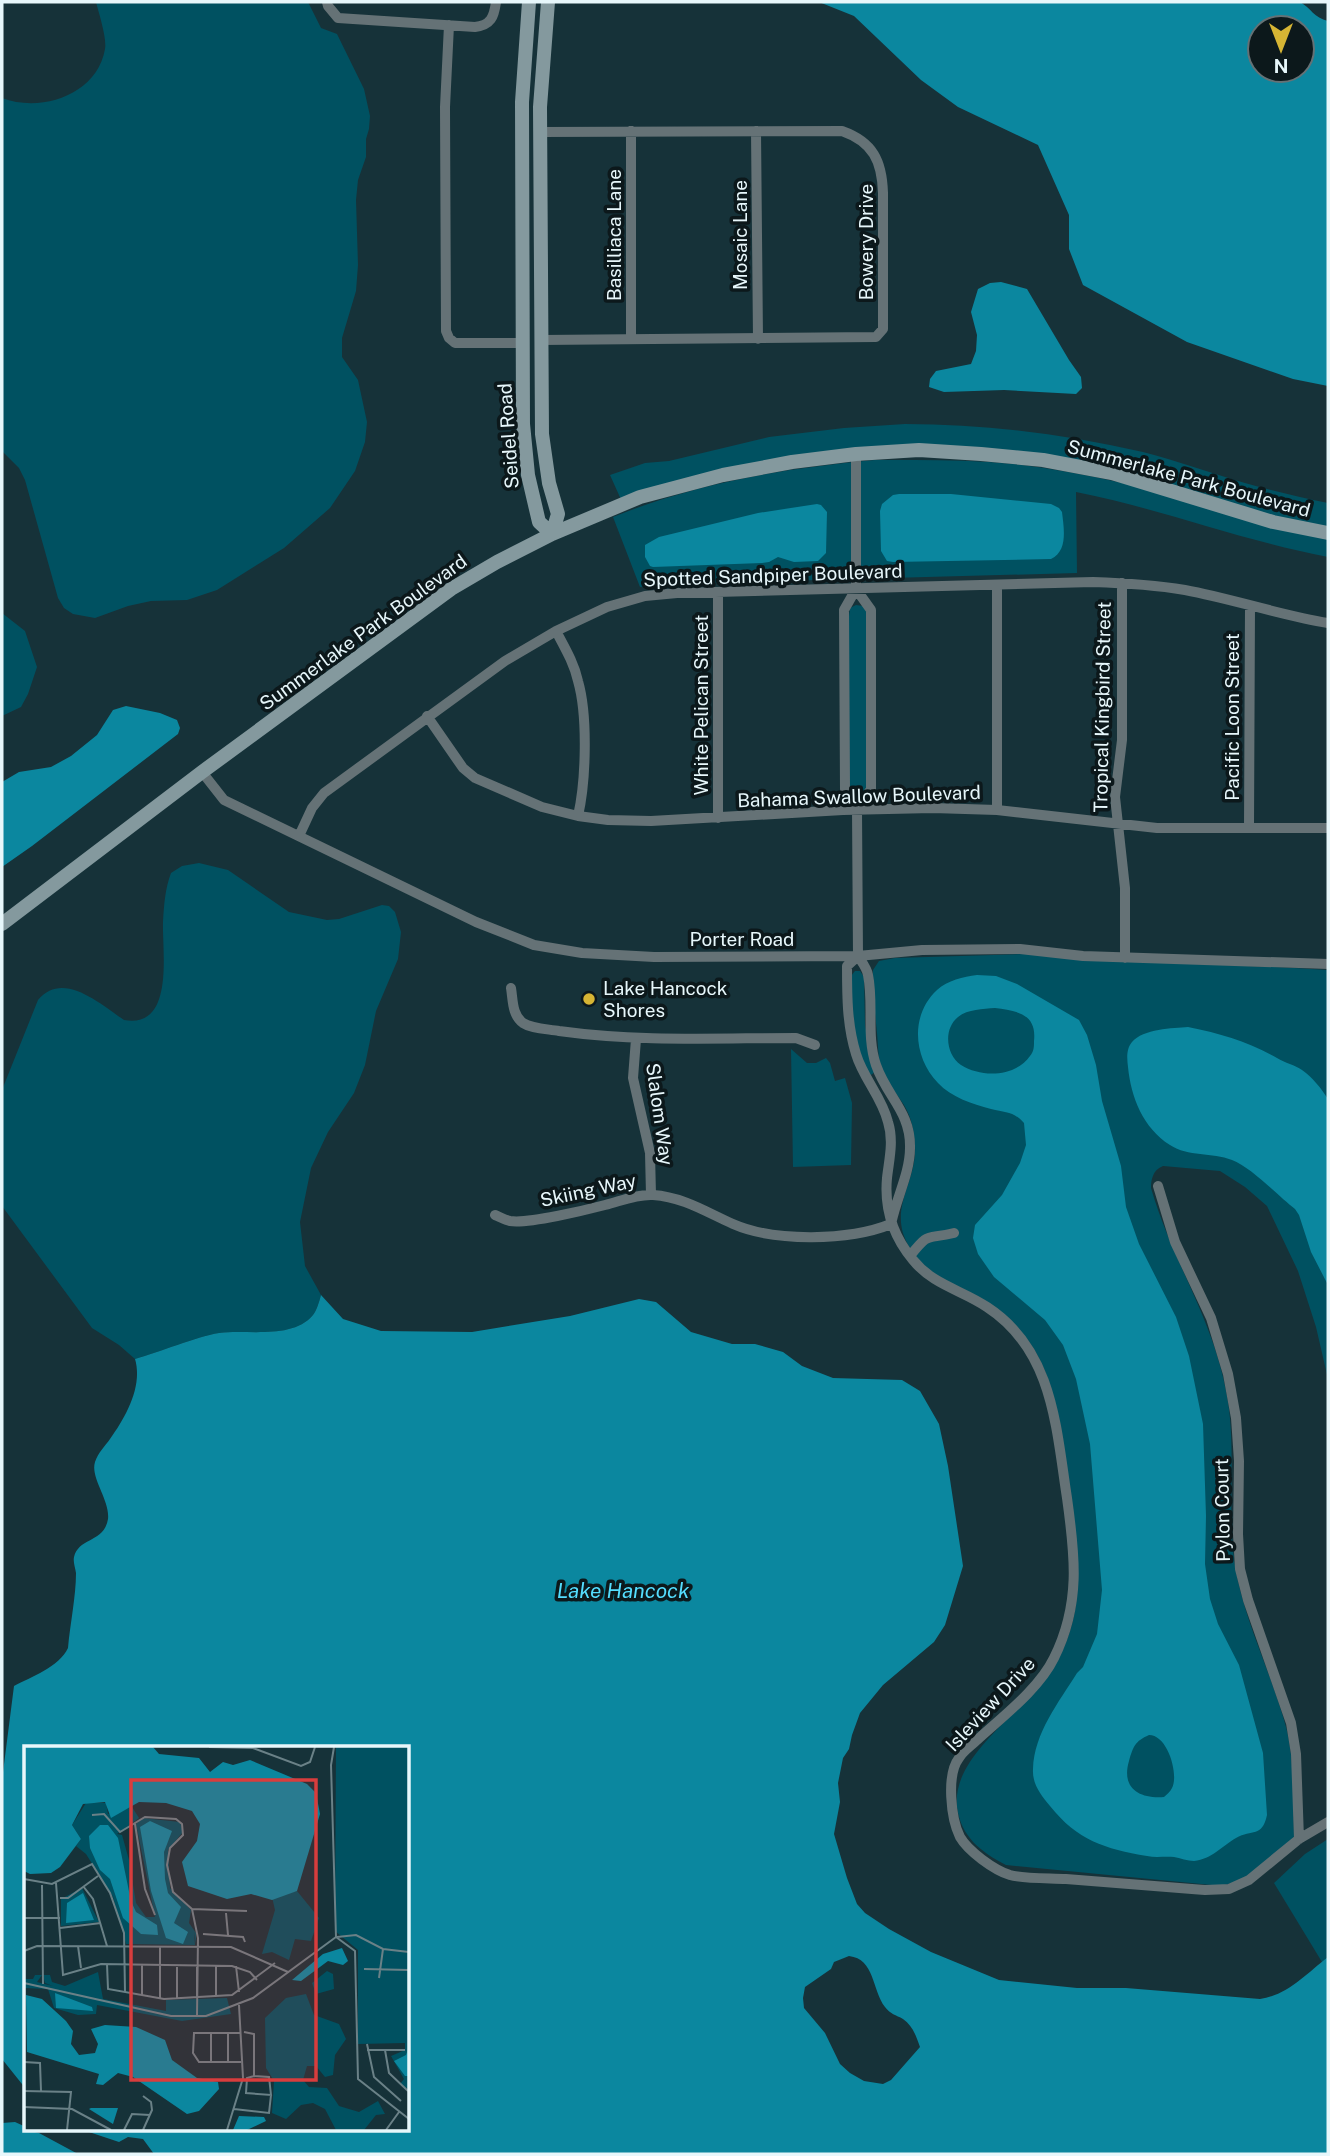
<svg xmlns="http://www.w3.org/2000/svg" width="1330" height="2156" viewBox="0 0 1330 2156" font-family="'Public Sans',sans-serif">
	<rect width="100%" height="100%" fill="#163239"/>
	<path fill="#005161" d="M96,2h212l13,26 16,6 27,55 6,27 -1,13 -3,10v18l-8,23 -2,20 2,65 -2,26 -14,47v19l16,23 9,42 -2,20 -10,29 -25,37 -46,40 -67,42 -30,10 -36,1 -23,5 -33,12 -22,-4 -9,-6 -6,-10 -33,-118 -6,-12 -17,-17v-353c39,15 95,-3 103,-49 2,-11 -6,-35 -9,-47z
		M905,424c81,0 159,10 238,28 35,9 68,21 102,31 28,8 55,14 83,20v30l-217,-60 -130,-19 -189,8 -169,42 -13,-29 35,-12 24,-2 100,-24 75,-9z
		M875,460c46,0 92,-1 138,4 107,12 211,46 315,74v19c-85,-16 -166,-48 -252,-65l1,81 -411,11 -26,3 -27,-70c84,-34 172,-49 262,-57z
		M856,605l7,1 4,4 2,177 -8,8 -8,-2 -4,-8v-169l1,-8z
		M2,613l23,18 12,36 -9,27 -7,13 -19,9z
		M199,863l29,7 61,42 38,8 12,-1 43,-14 7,1 6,6 6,20 -3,27 -22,52 -11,54 -11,28 -26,39 -17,36 -11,54 5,44 16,29c-2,7 -4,15 -8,20 -21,25 -66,14 -94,18 -24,4 -59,19 -84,26l-16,-14 -27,-17 -90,-122v-116l36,-90c25,-30 62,4 86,20 51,9 38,-68 39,-98 1,-17 2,-33 8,-49l11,-7z
		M1028,954c100,11 200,9 300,16v409l-12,-52 -18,-56 -31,-65 -22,-19 -25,-16 -57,-5c-10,4 -12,13 -12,22 21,73 63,132 76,208 11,61 -3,125 11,185 11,50 35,97 48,146 9,35 7,75 8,111l-49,41 -23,7 -216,-21c-25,-13 -45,-28 -49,-58 -6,-55 74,-98 99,-144 21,-37 24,-71 20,-112 -3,-30 -8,-60 -12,-89 -10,-64 -12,-112 -69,-154 -30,-23 -62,-24 -85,-60 -24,-38 7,-64 5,-102 -1,-14 -3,-28 -11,-41 -8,-13 -20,-25 -24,-40 -2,-10 -2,-22 -3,-32 -2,-21 -5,-42 -4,-63l6,-9 16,-3z
		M855,971h5l4,6 1,48 10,47 -4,3c-22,-26 -18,-67 -20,-99z
		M791,1049l16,14h9l10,-5 4,5 5,18 10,-3 7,25 -1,62 -58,2z
		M1328,1839v118l-6,5 -48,-79 31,-29z"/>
	<path fill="#0b879f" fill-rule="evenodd" d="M819,2h481c11,6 14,16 28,19v365l-35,-7 -106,-37 -104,-57 -14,-36v-34l-31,-70 -80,-38 -37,-27 -67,-64zM1302,28v42h-42v-42z
		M1001,282l26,7 42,71 12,17 1,11 -6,6 -72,-4 -60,2 -15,-5 1,-8 6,-8 35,-7 5,-13 1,-16 -6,-23 7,-23 12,-6z
		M899,494h52l100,10 8,4 3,4c2,17 6,39 -11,47l-158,3 -6,-1 -6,-10 -1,-40 2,-7 11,-9z
		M817,504l4,1 6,7 -1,41 -8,8 -24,1 -16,-5 -9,5 -7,1 -109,4 -3,-1 -5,-9v-12l14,-8 99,-24z
		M126,706l34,7 17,7 3,8 -2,6 -146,112 -30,21v-85l17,-10 32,-5 20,-11 26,-21 16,-25z
		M977,975l19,1 21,8 62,36 8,15 9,30 6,36 19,65 5,41 13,37 37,73 13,39 14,68 3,92 -1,48 5,35 8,25 21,41 24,88 4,62c-5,23 -15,14 -31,23 -14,8 -24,21 -42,23 -6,0 -14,-3 -20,-4 -9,-1 -18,1 -27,-1 -42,-7 -70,-16 -97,-50 -9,-11 -18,-22 -17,-37 1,-36 26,-67 44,-96l6,-6 14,-33 5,-44 -12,-146 -14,-65 -13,-34 -18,-25 -51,-43 -16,-23 -5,-16 2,-13 27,-30 18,-32 6,-18 -2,-22c-11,-12 -18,-10 -33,-14 -19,-5 -40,-12 -53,-26 -25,-26 -28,-68 -1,-93 11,-10 26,-13 40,-15zM995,1008c21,3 42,5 39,33 0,6 0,10 -4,15 -15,21 -48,22 -69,9 -15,-10 -18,-36 -3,-48 10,-8 25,-8 37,-9zM1149,1735c19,0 30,40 23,53 -2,4 -5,6 -8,9 -25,2 -43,-9 -35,-36 4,-14 6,-20 20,-26z
		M1188,1027c34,7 59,14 89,31 8,5 18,7 25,12 11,8 19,18 26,29v186l-17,-33 -12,-37 -4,-6c-17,-13 -44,-42 -63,-49 -20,-8 -44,-3 -62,-15 -27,-17 -39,-48 -42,-78 -1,-8 -2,-18 4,-25 11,-13 41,-14 56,-15z
		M321,1295l22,24 38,12 91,1 98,-16 69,-17 17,3 35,30 41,12h23l28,8 19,14 31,12 69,2 18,11 19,33 9,42 15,100 -18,59 -11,17 -51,43 -23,28 -8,22 -3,14 -6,9 -5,25 2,19 -6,32 13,44 10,26 8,9 24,16 42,23 68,28 78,8h49l134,11c28,-4 46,-25 68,-42v197h-1174l-11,-15 -15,-2 -9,5 -36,-12h325v-382h-382v341l-24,-30v-279l12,-94c17,-9 45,-19 54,-38 2,-23 8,-52 8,-75 -1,-6 -3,-11 -2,-16 5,-20 30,-14 34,-38 2,-19 -18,-41 -13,-57 3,-9 10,-16 15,-23 16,-22 33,-53 25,-80 25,-7 60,-22 84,-26 28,-4 73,7 94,-18 4,-5 6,-13 8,-20zM849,1956c26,3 23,34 36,51 5,7 11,8 18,12 10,7 13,17 17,28l-29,33 -8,4 -19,-3 -14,-8 -10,-9 -15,-31 -21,-25 -1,-10 2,-11 26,-18 3,-7z
		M15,2122l11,5v3l13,3 39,21h-76v-31z"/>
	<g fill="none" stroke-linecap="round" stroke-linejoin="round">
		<path stroke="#657276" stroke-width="10" d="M327,2l1,4 10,12 137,9c16,-2 19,-10 21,-25
			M449,25l-4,82 1,224 3,7 6,5h67
			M631,131v208
			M756,131l2,208
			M540,132l302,-1c31,11 40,30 41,62v136l-7,8 -335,3
			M856,454v135l-12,21 1,179 12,21 1,146c3,5 9,12 10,19 6,29 -2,61 8,90 11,32 35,47 34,83 0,24 -13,49 -18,72
			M1122,583v157l-7,57 10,91v70
			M856,589l15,21v179l-14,21
			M718,592v226
			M556,631c9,17 18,32 22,50 10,35 8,100 0,135
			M427,716l36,52 12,10 67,29 36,9 30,4 43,1 192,-11 90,-2 64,2 160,18h171
			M202,772l22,28 252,122 58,23 48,8 72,4 204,-1 64,-6 98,-1 63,7 245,8
			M997,810v-225
			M1249,827l1,-221
			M299,836l13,-28 12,-15 181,-132 51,-30 51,-24 38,-11 32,-3 416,-11c31,1 62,3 92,8 48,9 95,25 143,33
			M858,956l-11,10c0,30 0,59 9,88 7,24 26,43 32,68 6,19 1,38 -1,56 -3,32 6,58 26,82 20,25 49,30 74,47 66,43 69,120 80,191 8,57 14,106 -13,160 -15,31 -52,59 -77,82 -6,6 -14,11 -18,18 -13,17 -8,61 1,79 8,14 34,33 50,38 14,4 41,3 56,4 47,4 93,7 139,11l24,-1 20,-9 50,-41 29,-17
			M511,988c2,12 1,27 12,35 9,6 25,6 36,8 79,11 158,7 237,7l19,7
			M636,1039l-3,39 17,75 1,42
			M1158,1186l17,56 36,76 17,56 8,44 3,43 -1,73 2,35 8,31 43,123 5,31 3,85
			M495,1215c5,2 10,5 15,6 18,3 76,-11 95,-16 16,-4 31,-11 48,-10 30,2 53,17 80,29 41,18 116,17 158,0
			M910,1256c20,-25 15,-16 44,-23"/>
		<path stroke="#84999e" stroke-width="14" d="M529,2l-7,100 1,322 5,51 11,47 13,12
			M548,2l-8,105 2,327 7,49 9,31 -6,20
			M2,924l200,-152 249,-183 46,-27 55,-28 88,-37 83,-22 69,-13 64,-8 63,-4 62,4 62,6 69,13 161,49 55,11"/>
	</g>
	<circle fill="#d6b534" stroke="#0c181b" stroke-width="2.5" cx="589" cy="999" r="7"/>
	<g text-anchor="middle" stroke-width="7" stroke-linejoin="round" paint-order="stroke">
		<g font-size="19" fill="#e7f7fb" stroke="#0c181b">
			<text transform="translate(614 235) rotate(-90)" y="7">Basilliaca Lane</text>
			<text transform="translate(740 235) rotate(-90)" y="7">Mosaic Lane</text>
			<text transform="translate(866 242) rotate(-90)" y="7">Bowery Drive</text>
			<text transform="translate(508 436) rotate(-94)" y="7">Seidel Road</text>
			<text transform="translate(1189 478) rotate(15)" y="7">Summerlake Park Boulevard</text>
			<text transform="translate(773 575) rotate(-2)" y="7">Spotted Sandpiper Boulevard</text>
			<text transform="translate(363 632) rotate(-36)" y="7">Summerlake Park Boulevard</text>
			<text transform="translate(701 705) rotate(-90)" y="7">White Pelican Street</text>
			<text transform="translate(1102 707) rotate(-89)" y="7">Tropical Kingbird Street</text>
			<text transform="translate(1232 717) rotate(-90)" y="7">Pacific Loon Street</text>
			<text transform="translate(859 796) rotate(-2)" y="7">Bahama Swallow Boulevard</text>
			<text x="742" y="946">Porter Road</text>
			<text transform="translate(660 1114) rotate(82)" y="7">Slalom Way</text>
			<text transform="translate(588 1190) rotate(-12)" y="7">Skiing Way</text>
			<text transform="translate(1222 1510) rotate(-91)" y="7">Pylon Court</text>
			<text transform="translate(990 1704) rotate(-47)" y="7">Isleview Drive</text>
		</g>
		<g font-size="19" fill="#e7f7fb" stroke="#0c181b" text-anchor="start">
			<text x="603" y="995">Lake Hancock<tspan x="603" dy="22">Shores</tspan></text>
		</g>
		<g font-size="21" font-style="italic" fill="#54ddfe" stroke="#0c181b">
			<text x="623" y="1598">Lake Hancock</text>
		</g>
	</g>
	<g transform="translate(24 1746)">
		<rect width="385" height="385" fill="#163239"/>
		<path d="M312,1h73l-1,342 -8,-5 4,-5 -13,-23 14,-6v-7l-47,1v-94l-23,-19zM62,57h20l2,11 24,-7 7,11 -22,16 5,1 7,25 7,43 10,14h9l-19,-93 7,-6 37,4 3,10 -15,18 2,38 21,22 -2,13 7,10v11l-2,-12 1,13 -69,-1 -13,-47 -27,-43 -10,-8 5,-7 -9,-14zM58,142l17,34 -38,4v-27zM273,145l22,27 -8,23 -16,-2 -6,21 -17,-8 -10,2 13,-44 -3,-13zM303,225l6,3 1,15 -18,5 -4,-11zM74,226l5,27 63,12v-11l61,-2 4,16 -49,7 -85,-16 -1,9 -18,1 -24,-7 -6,-19 -24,-1v-9h9l2,-4h7l-5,7 16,4 -8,-3 -2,-8h7l2,7 13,4zM282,248l8,21 25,9 7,15 -11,16 -2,20 -8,2 -9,-11h-9l-4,14 6,7 18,1 12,18 20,6 19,-11 7,13 -9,1 -12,15h-28l-11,-21 -12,-6 -12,2 -15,14 -14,-6 2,-32 -8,-13 -1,-50 21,-20z" fill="#005161"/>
		<path d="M0,1h129l6,7 40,4 11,14 13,-10 10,3 17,-5 57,24 9,9 4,21 -23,77 -25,9 -21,-6 -24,5 -39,-13 -6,-24 15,-21 3,-17 -8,-13 -26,-8 -27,-1 -28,16 -6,-16 -22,2 -11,21 9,14 -21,28 -9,6 -21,1 -6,-3zM126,75l22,10 -8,21 1,27 3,14 13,14 -7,16 14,9 -5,12 -17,-6 -15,-47 -11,-64zM76,79h8l10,13 13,63 5,11 21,13 1,10 -17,-1 -18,-16 -13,-39 -10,-9 -10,-22 -1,-12zM59,147l11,27 -28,3 1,-20zM318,202l6,13 -5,4 -15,-4 -27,20 -9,-1 31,-26zM31,247l37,14 1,4 -37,-3zM2,249l16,4 24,22 7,10 -2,13 8,11 16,-2 3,-9 -7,-15 14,-4 31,2 29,13 7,20 25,18 21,4 1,7 -20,22 -12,3 -54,-37 -15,-4 -15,12 -7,-1 3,-10 -72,-22zM385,300v30h-4l-11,-15 12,-6zM94,362l-5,16 -24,-15 2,-1zM215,370l25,1 2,4 -19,9h-14z" fill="#0b879f"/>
		<path fill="none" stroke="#6a8187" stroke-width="2" d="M185,1l44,1 48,18 9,-4 5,-15M310,1l-3,18 5,172M68,69l12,-1 16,18 25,-15 31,2 6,5 1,11 -13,13 -3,17 6,27 19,17 6,29 -1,78M111,78l10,65 10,26M0,133l28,5 40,-20 18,29 14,40 1,59M32,137l7,92 38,-11 131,2 18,6 7,8M18,139l1,99M59,140l10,13 14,47M36,152h8l30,-22M168,163l55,2M202,167l2,22M0,172h36M36,182l41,-5M179,188l40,3 2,5M312,191l19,14 3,128 51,40M313,191l19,-2 27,14 26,3M54,200l3,22M136,200v53M0,205l13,-5 194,1 57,25M83,218l1,25 56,10 68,-4 43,-32M192,220v31M212,220l3,26M340,223l45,1M355,232l4,-29M0,237l147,33h35l47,-18 83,-61M118,249v-30M173,251v-30M153,252v-31M220,286l10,2v42M187,287v29M204,287v29M217,287h-47l-1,20 6,9h42M343,298l7,33 27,24M343,304h38M361,304l4,23 19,18M0,316l16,1 1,28M230,330l15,1 2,18 -25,-2 1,-15zM0,345l47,1 -4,38M0,361l48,2 39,21M210,363l35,4 2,-18M100,384l8,-16 18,1M119,384l9,-20 -1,-8 -8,-6M203,384l16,-52 -4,-73M362,384l13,-18"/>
		<path fill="#d83d3d" fill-opacity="0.15" stroke="#d83d3d" stroke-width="3.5" d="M107,34h185v300h-185z"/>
		<rect width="385" height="385" fill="none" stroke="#e7f7fb" stroke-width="3.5"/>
	</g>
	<rect width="1330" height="2156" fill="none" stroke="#e7f7fb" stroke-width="7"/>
	<g transform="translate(1281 49) rotate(180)"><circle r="33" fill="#0c181b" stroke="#647175" stroke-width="2"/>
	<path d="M0-5L12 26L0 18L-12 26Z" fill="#d6b534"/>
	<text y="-10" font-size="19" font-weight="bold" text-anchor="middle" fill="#e7f7fb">N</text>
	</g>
</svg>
